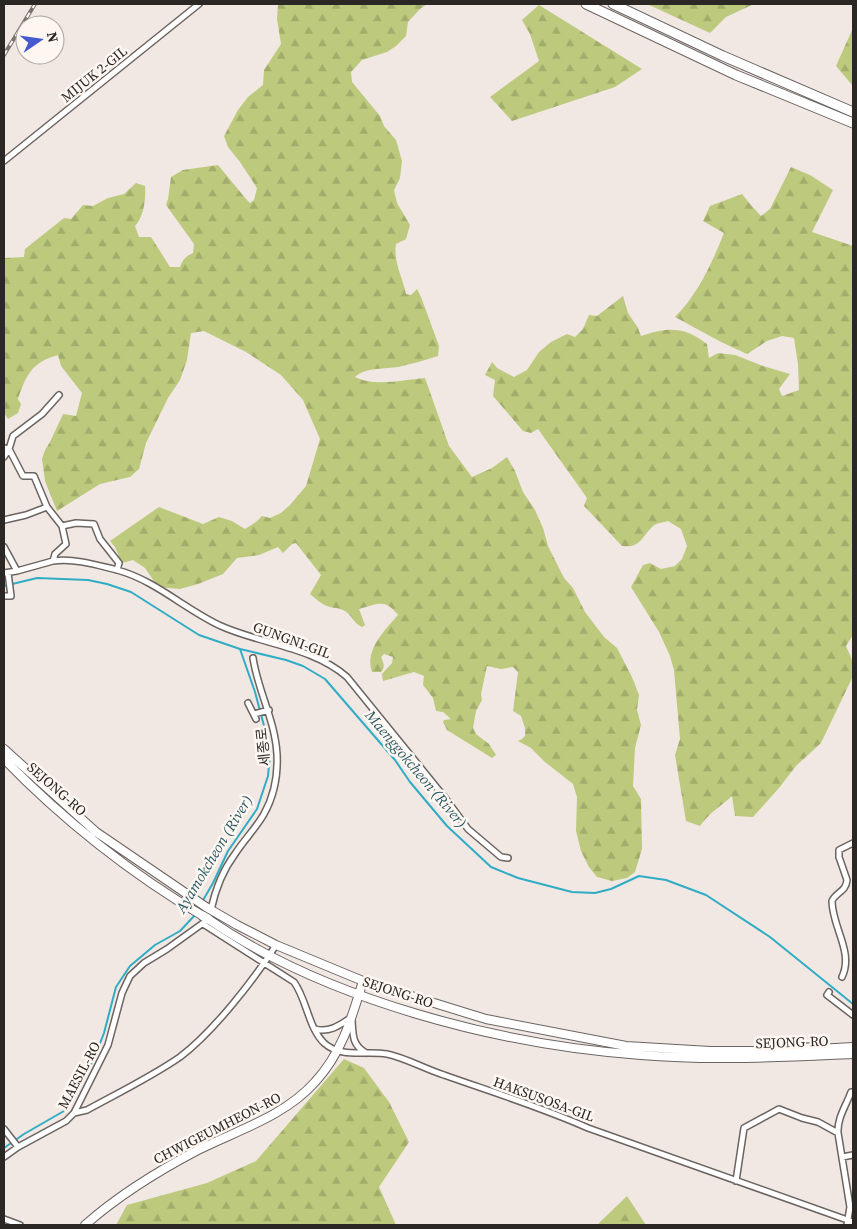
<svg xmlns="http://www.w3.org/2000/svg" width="857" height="1229" viewBox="0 0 857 1229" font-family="'Source Serif 4','Noto Sans KR',serif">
	<defs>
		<pattern id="forest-firs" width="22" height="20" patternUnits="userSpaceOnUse" patternTransform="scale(1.25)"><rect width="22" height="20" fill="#bdc97c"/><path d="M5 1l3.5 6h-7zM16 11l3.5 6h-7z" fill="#a3ad6b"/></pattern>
	</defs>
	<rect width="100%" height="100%" fill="#f1e8e4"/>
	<path fill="url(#forest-firs)" d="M278,4h149l-7,5 -12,13 -2,14 -10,10 -9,6 -25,8 -11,12 1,10 28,34 4,10 12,14 6,21 -2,17 -6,12 3,13 13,22 -4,14 -10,5c-3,18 7,34 10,50l5,1 6,-6 4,8 18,49 -1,10c-13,4 -26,8 -40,11 -12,2 -33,0 -43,10 20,10 48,3 70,1l24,68 23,31 20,-9 15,-11 8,14 8,21 12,18 8,18 5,18 16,32 9,10 12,24 19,25 13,11 15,29 7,18 -2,15 4,15 -6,23 -2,38 8,13 1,50 -7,23 -8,6 -15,3 -15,-4 -8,-10 -8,-16 -5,-20 1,-34 -4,-13 -28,-22 -14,-14 -13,-7 4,-2 3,-3v-8l-4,-12 -8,-5 5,-39 -5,-5 -12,2 -14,-3 -6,28 1,6 -6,11 -3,17 3,6 13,10 7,11 -4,3 -45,-28 -4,-8 1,-2 7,-1 -8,-7 -7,-1 -3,-13 -10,-13 1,-9 -10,-4 -31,9 -1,-7 10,-11 1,-6 -9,-3 -3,3c2,5 5,10 0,15h-9c-8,-22 14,-43 26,-57 -13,-17 -21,-11 -39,-6l6,16 -3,2c-9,-4 -10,-12 -17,-16 -5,-3 -10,-3 -15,-4 -8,-2 -14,-8 -20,-13l11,-19 -25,-32 -4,1 -9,9 -5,-6 -19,8 -22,3 -14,16 -25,10 -18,5 -22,-2 -13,-19 -12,-8 -11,3 -7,-16 -5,-6 49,-34 44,17 16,-7 13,4 13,8 11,-7 6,-6 8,2 11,-5 9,-8 16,-19 14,-47 -17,-39 -22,-25 -35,-23 -42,-21 -13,2 -4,27 -7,20 -12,18 -22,45 -7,26 -9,8 -30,7 -43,27 -12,-30 -3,-22 3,-9 5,-8 13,-28 13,2 6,-23 -21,-27 -3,-11c-26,7 -32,20 -40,44l3,5 -3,9 -10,6 -4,-6v-155l20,-1 1,-8 39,-31 7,1 12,-14 10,1 15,-8 16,-4 12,-11 9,3c1,13 -1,30 -10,40l4,11h12l19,30h10c3,-8 6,-11 13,-14l1,-9 -28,-39 2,-6 3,-22 12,-7 35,-5 28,34 4,4 4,-3 3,-12 -17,-26 -12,-15 -4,-11 14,-26 10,-13 15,-12 1,-15 17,-26 -4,-25z
		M647,4h107l-28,13 -16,16z
		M539,5l103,64 -27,18 -103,34 -22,-24 49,-36 -9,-27 -8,-14z
		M853,28v58l-17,-20z
		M791,167l19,8 23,15 -21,42 41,14v389l-7,11 7,16v14l-32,67 -25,23 -17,22 -26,29 -18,-1 -3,-20c-11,10 -24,18 -32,30l-14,-5 -11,-66 5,-16 -6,-69 -4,-14 -11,-24 -28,-45 12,-22 7,-2 11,6 14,-3 7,-7 5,-13 -6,-17 -13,-8c-3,1 -9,2 -12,3 -14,9 -13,25 -34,22l-38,-40 3,-8 -49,-69 -7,4 -8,-2 -30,-35 2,-16 -10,-5 7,-13 5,6 17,9 13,-7 12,-18 12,-10 16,-8 8,3 8,-8 6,-14 8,1 26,-20 5,17 10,15 3,8c26,-9 43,-10 66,8l2,14 9,-5 17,2 28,11 27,8 -11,15 3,7 17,-6 -1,-26 -4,-26 -12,-2 -15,5 -20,13 -26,-12 -46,-25c23,-23 37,-54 49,-84l-21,-12 7,-15 32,-12 8,10 11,12 9,-7z
		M344,1059l20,9 25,34 20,40 -30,45 17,38h-280l11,-20 80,-22 49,-22z
		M627,1196l19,29h-49z"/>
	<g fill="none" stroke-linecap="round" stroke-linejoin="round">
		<path stroke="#30acc5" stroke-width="2" d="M4,586l33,-8 51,2 19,4 24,8 68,43 41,14 46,11 17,6 22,13 70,81 15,22 37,44 44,41 27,11 54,14 23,1 16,-4 28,-13 27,4 40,15 64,42 83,67
			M202,902l11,-19 15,-32 29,-42 11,-33 2,-22 -3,-17 -12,-45 -15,-43
			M4,1148l20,-14 40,-23 14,-21 17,-34 9,-23 12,-46 14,-21 25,-21 25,-14 15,-16"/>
		<g stroke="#6b6461" stroke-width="8">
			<path id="minor" d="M4,161l195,-157
				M4,448l5,1 14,27h11l13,31 15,19 4,18 -11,10 -2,7 -36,10
				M4,457l5,-8 4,-13 29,-22 17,-19
				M4,520l22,-5 21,-8
				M4,547l13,24 -13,2
				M53,561c21,-3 44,4 64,9l2,-7 -19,-24 -6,-15 -18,-1 -14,3
				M117,570c38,10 69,40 104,56 40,18 92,21 126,51l99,122 22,30 33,28 7,1
				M4,596h7l-3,-23
				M248,703l8,16
				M254,714l15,-4
				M211,910c4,-19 12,-40 24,-56 9,-14 21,-26 29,-40 10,-18 14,-40 13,-60 -2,-34 -19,-63 -24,-96
				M203,924l91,58c13,18 14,45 30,61 18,16 42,7 63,11 19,4 38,15 57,21 48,17 97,32 144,53l265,94
				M842,977c12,-25 -10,-50 -10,-76 4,-9 14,-9 15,-21l-8,-23v-7l14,-7
				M829,992l-2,3 26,20
				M352,1020c1,15 0,25 14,33
				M315,1029c15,4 25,-4 37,-12
				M74,1113l13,-3c31,-17 64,-33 93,-53 33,-25 74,-77 96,-112
				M4,1129l14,18
				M838,1133c-1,-15 8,-27 13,-41h2
				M4,1157l14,-10 48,-26 8,-8 34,-68 14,-52 8,-17 14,-13 23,-14 39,-28
				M842,1157l11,-2
				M736,1181l8,-53 35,-19 23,9 16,4 20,11 12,74 -3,18
				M4,1219l16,6"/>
		</g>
		<g stroke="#6b6461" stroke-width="10">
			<path id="secondary" d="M85,1225c34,-30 73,-54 113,-75 40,-20 87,-34 117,-68 27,-29 37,-65 48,-101"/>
		</g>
		<g stroke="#6b6461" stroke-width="10">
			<path id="primary" d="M4,749l92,83 110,75 31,18 39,20 87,36 123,38 140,27 84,5h72l71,-4
				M4,759c57,59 127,115 199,157
				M208,919c118,81 292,126 433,136 71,6 142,2 212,-1"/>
		</g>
		<g stroke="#6b6461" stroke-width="11">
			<path id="trunk" d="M203,916l5,3"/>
		</g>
		<g stroke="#6b6461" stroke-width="11">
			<path id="motorway" d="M586,4l150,71 117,48
				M613,4l110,52 130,56"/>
		</g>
		<use href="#minor" stroke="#fff" stroke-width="5"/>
		<use href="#secondary" stroke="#fff" stroke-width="8"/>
		<use href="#primary" stroke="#fff" stroke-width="8"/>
		<use href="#trunk" stroke="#fff" stroke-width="9"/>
		<use href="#motorway" stroke="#fff" stroke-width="9"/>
		<g stroke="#787370" stroke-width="4">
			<path id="rail" d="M4,55l31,-51"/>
		</g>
		<use href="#rail" stroke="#fef6f1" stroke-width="2" stroke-dasharray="5.5" stroke-linecap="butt"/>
	</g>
	<g text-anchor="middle" stroke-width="5" stroke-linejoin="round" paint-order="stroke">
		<g font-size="14" fill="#2a2725" stroke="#fef6f1">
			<text transform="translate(94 74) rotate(-39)" y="5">MIJUK 2-GIL</text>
			<text transform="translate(292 640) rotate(20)" y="5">GUNGNI-GIL</text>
			<text transform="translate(263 747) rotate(-96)" y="5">세종로</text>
			<text transform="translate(57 789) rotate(41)" y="5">SEJONG-RO</text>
			<text transform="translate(398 992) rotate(18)" y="5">SEJONG-RO</text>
			<text transform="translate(792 1042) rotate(-2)" y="5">SEJONG-RO</text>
			<text transform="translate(79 1075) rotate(-62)" y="5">MAESIL-RO</text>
			<text transform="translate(544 1099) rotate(20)" y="5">HAKSUSOSA-GIL</text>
			<text transform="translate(217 1128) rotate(-27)" y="5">CHWIGEUMHEON-RO</text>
		</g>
		<g font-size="15" font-style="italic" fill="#2a5b66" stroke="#fef6f1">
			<text transform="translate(416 769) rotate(50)" y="5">Maenggokcheon (River)</text>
			<text transform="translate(214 854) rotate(-59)" y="5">Ayamokcheon (River)</text>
		</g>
	</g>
	<rect width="857" height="1229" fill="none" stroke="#2a2725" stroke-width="10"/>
	<g transform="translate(40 40) rotate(77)"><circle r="24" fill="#fef6f1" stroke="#a9a39f"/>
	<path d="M0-4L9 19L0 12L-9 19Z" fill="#455ace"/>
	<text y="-8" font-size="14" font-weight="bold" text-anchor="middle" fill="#2a2725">N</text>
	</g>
</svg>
